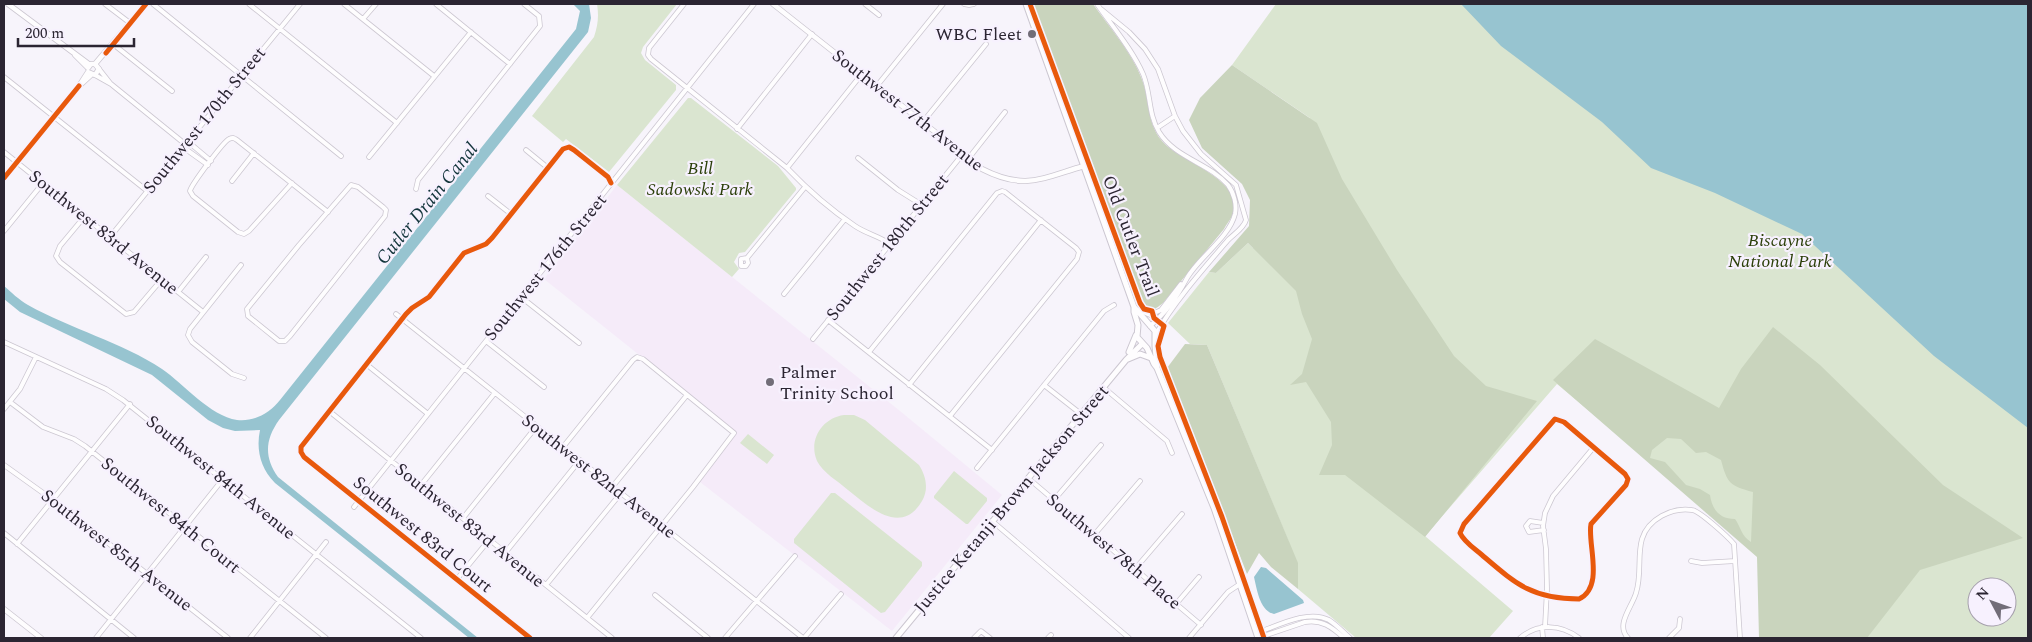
<svg xmlns="http://www.w3.org/2000/svg" width="2032" height="642" viewBox="0 0 2032 642" font-family="Spectral,serif">
	<rect width="100%" height="100%" fill="#f7f4fb"/>
	<path fill="#f5ebf9" d="M617,185l283,226 102,84 -110,136 -192,-149 37,-49 -193,-154z"/>
	<path fill="#dae5d0" fill-rule="evenodd" d="M597,4h80l-34,43 -2,6 4,7 31,25v5l-67,82 -43,-33 -3,3 -31,-26 62,-79c4,-12 5,-21 3,-33z
		M1276,4h752v634h-269l1,-84 -203,-170 -132,152 88,75 -24,27h-133l-58,-49v-11l-10,-38 -81,-195 -17,-1 -22,-21 41,-51 7,1 32,-30 5,5 57,-130 -78,-53zM1977,587h30v30h-30z
		M688,98h3l87,68 18,22v2l-51,62 -6,1 -5,9 5,7 -7,8 -115,-92z
		M844,415h10l11,5 54,45c7,11 10,24 3,36 -21,36 -54,5 -74,-11 -10,-9 -25,-17 -31,-29 -9,-21 5,-43 27,-46z
		M748,434l26,21 -7,9 -27,-21z
		M954,471l33,27v3l-19,23h-2l-32,-26v-2z
		M831,493h4l87,69v4l-37,46 -4,1 -87,-70v-4z"/>
	<path fill="#c9d4bd" fill-rule="evenodd" d="M1031,4h62c15,21 39,49 48,73 9,21 5,45 21,64 17,21 85,38 70,75 -2,4 -6,9 -8,13l-61,74c-7,6 -14,11 -22,2z
		M1232,65l85,58 25,56 55,91 57,86 32,30 51,15 -112,136 -80,-62h-26l13,-30 -1,-23 -25,-40 -16,3 12,-11 10,-35 -10,-25 -6,-23 -48,-48 -32,30 -7,-1 40,-46 1,-26 -8,-16 -40,-36 -13,-28 11,-22z
		M1773,327l47,38 123,120 80,53 -103,32 -53,68h-108l-2,-81 -204,-177 42,-41 124,69 22,-39zM1667,438l14,1 15,14 10,-1 15,8c6,23 9,26 32,32l-2,50c-10,-6 -10,-15 -16,-23 -15,0 -23,-9 -25,-24l-10,-6 -14,-4 -21,-23 -15,-4 2,-8z
		M1185,344l22,1 91,218v26l-27,-22 -12,-14 -12,21 -80,-206z"/>
	<path fill="#97c4d0" d="M573,4h16l2,14 -3,14 -309,388c-14,20 -15,37 -1,57l200,161h-9l-194,-155c-15,-15 -19,-34 -15,-53l-25,1 -12,-3 -15,-8 -56,-45 -132,-63 -16,-13v-13c7,6 15,14 24,19 43,24 93,37 134,64 22,15 48,47 75,51 17,2 33,-7 43,-20l296,-371 4,-18z
		M1461,4h567v424l-94,-72 -132,-122 -87,-41 -64,-25 -49,-46 -101,-76z
		M1261,567l5,1 37,32 1,3 -30,11c-14,-3 -17,-24 -20,-37z"/>
	<g fill="none" stroke-linecap="round" stroke-linejoin="round">
		<g stroke="#ccc7d1" stroke-width="5.5">
			<path id="minor" d="M105,4l25,19
				M153,4l188,152
				M249,4l148,119
				M344,4l90,72
				M436,4l74,60
				M684,4l-35,44 -1,7 3,4 136,109c20,21 44,42 68,58 12,8 24,10 35,18
				M865,4l14,11
				M964,4l5,1 5,-1
				M1097,4c15,22 35,45 46,70 8,19 5,40 16,58 16,26 50,31 69,53 6,8 9,20 7,29 -6,24 -36,43 -48,64 -9,17 -21,35 -37,48
				M1101,9l28,23 16,17 13,20 17,47 8,15 18,23 35,31 10,35c-2,8 -12,14 -18,20 -23,27 -55,63 -72,94
				M363,19l13,-15
				M113,44l59,47
				M99,69l11,14
				M95,75l16,9 74,60 2,6 21,15
				M4,77l142,113
				M876,87l67,-83
				M922,123l64,-79
				M1157,128l18,-12
				M737,129l75,-95
				M185,144l7,1 19,16
				M526,150l22,18
				M4,152l199,160
				M369,157l102,-125
				M858,158l40,32 24,15
				M968,159l37,-47
				M787,168l74,-93
				M232,181l22,-28
				M292,183l-43,48 -5,3 -6,-2 -45,-36 -3,-5c1,-6 34,-50 39,-52 4,-2 5,-1 8,1l91,72
				M351,185l7,2 25,20 3,3 -1,6 -95,120 -5,5h-6l-31,-25 -1,-7 52,-64z
				M416,189l2,-9 122,-154 -1,-10 -15,-12
				M488,196l23,18
				M85,216l-25,30 -4,10 4,6 66,52 8,-2 28,-33
				M4,231l39,-48
				M110,237l190,-233
				M747,258l1,5 -2,3h-5v-7l6,-1 58,-71
				M241,265l-51,64 -2,6 4,7 40,32 12,4
				M178,292l28,-35
				M784,294l61,-75
				M521,297l58,46
				M1138,310l12,5 11,-5 20,-26
				M396,314l407,324
				M828,320l164,130
				M813,339l149,-184
				M486,341l58,46
				M4,342l102,47 17,11 298,238
				M869,352l128,-159 5,-2 3,1 71,56 3,4 -2,7 -127,157
				M366,364l62,50
				M909,385l132,-165
				M1044,385l37,29
				M1103,387l64,54 5,12
				M10,402l33,25 31,12 11,7 241,192
				M4,409l16,-20 16,-32
				M329,411l283,227
				M1555,419l9,3 61,52 3,5 -2,6 -35,39c-4,19 14,63 -12,75 -47,0 -63,-15 -97,-44 -7,-6 -18,-13 -22,-22l4,-9z
				M563,447l70,-87 4,-3 6,2 91,74 -41,54 -106,131
				M4,465l56,40 168,133
				M977,468l127,-157 10,-6
				M1028,478l173,147
				M421,485l73,-91
				M613,486l74,-91
				M1054,500l47,-55
				M354,507l400,-503
				M463,518l73,-91
				M992,521l137,117
				M1543,523l-13,-2 -4,5 3,6 15,-2
				M4,533l130,105
				M1094,535l46,-54
				M17,544l113,-140
				M505,553l75,-93
				M1691,561l11,2 33,-2
				M1135,569l47,-55
				M457,579l32,-39
				M546,585l75,-92
				M655,595l53,43
				M1176,604l23,-27
				M1542,627l1,11
				M1545,627l2,-38 -1,-40 -3,-23 2,-13 8,-17 41,-49
				M1257,633c20,-7 51,-24 72,-13 8,5 14,12 21,18
				M96,638l127,-159
				M250,638l76,-96
				M530,638l-226,-181 -3,-5v-5l105,-133 6,-6 17,-11 35,-44 22,-9 6,-6 71,-89 6,-2 5,3 34,27 3,6
				M725,638l70,-82
				M804,638l37,-44
				M974,638l7,-7 9,7
				M1048,638l3,-3
				M1189,638l39,-46 12,-8
				M1258,638l47,-16c16,-3 27,5 39,16
				M1520,638c18,-15 41,-14 59,0
				M1628,638c-13,-13 4,-31 8,-45 6,-18 1,-37 6,-54 6,-20 30,-32 50,-29 8,1 36,27 42,34l6,94
				M1669,638l10,-10 1,-9"/>
		</g>
		<g stroke="#ccc7d1" stroke-width="6">
			<path id="tertiary" d="M8,4l82,61
				M773,4l209,165c43,22 60,9 102,-3
				M75,55l13,13
				M95,64l51,-60
				M88,68l3,-4h4l4,5 -4,6 -7,-3
				M80,85l11,-10
				M4,178l75,-92 9,-14
				M4,609l37,29"/>
		</g>
		<g stroke="#ccc7d1" stroke-width="7">
			<path id="secondary" d="M1026,4l108,303v5l4,13 -1,12 10,11 7,16 3,4 57,140 44,130
				M1134,307l21,24v15l2,22
				M1129,352l7,-17
				M1128,359l12,-5 11,4
				M896,638l230,-278 16,-16"/>
		</g>
		<use href="#minor" stroke="#fefdfe" stroke-width="4"/>
		<use href="#tertiary" stroke="#fefdfe" stroke-width="4.5"/>
		<use href="#secondary" stroke="#fefdfe" stroke-width="5"/>
		<g stroke="#f7f1fe" stroke-width="8">
			<path id="cycleway" d="M1030,4l110,299 4,6 8,2 2,7 10,8 -6,20 2,11 62,160 42,121
				M106,53l40,-49
				M4,178l75,-92
				M1555,419l9,3 61,52 3,5 -2,6 -35,39c-4,19 14,63 -12,75 -47,0 -63,-15 -97,-44 -7,-6 -18,-13 -22,-22l4,-9z
				M530,638l-226,-181 -3,-5v-5l105,-133 6,-6 17,-11 35,-44 22,-9 6,-6 71,-89 6,-2 5,3 34,27 3,6"/>
		</g>
		<use href="#cycleway" stroke="#e8590c" stroke-width="5"/>
	</g>
	<g fill="#726d78" stroke="#f7f1fe" stroke-width="2">
		<circle cx="1032" cy="34" r="5"/>
		<circle cx="770" cy="382" r="5"/>
	</g>
	<g text-anchor="middle" stroke-width="4.5" stroke-linejoin="round" paint-order="stroke">
		<g font-size="18" fill="#2b2532" stroke="#f7f1fe" text-anchor="end">
			<text x="1022" y="40">WBC Fleet</text>
			<text x="780" y="378" text-anchor="start">Palmer<tspan x="780" dy="21">Trinity School</tspan></text>
		</g>
		<g font-size="18" fill="#2b2532" stroke="#f7f1fe">
			<text transform="translate(908 110) rotate(38)" y="6">Southwest 77th Avenue</text>
			<text transform="translate(204 120) rotate(-51)" y="6">Southwest 170th Street</text>
			<text transform="translate(104 232) rotate(39)" y="6">Southwest 83rd Avenue</text>
			<text transform="translate(1131 236) rotate(69)" y="6">Old Cutler Trail</text>
			<text transform="translate(887 247) rotate(-51)" y="6">Southwest 180th Street</text>
			<text transform="translate(545 267) rotate(-51)" y="6">Southwest 176th Street</text>
			<text transform="translate(599 476) rotate(38)" y="6">Southwest 82nd Avenue</text>
			<text transform="translate(221 477) rotate(39)" y="6">Southwest 84th Avenue</text>
			<text transform="translate(1011 499) rotate(-50)" y="6">Justice Ketanji Brown Jackson Street</text>
			<text transform="translate(171 515) rotate(39)" y="6">Southwest 84th Court</text>
			<text transform="translate(470 525) rotate(39)" y="6">Southwest 83rd Avenue</text>
			<text transform="translate(423 534) rotate(39)" y="6">Southwest 83rd Court</text>
			<text transform="translate(117 550) rotate(38)" y="6">Southwest 85th Avenue</text>
			<text transform="translate(1114 551) rotate(40)" y="6">Southwest 78th Place</text>
		</g>
		<g font-size="18" font-style="italic" fill="#2b3f09" stroke="#f7f1fe">
			<text x="700" y="174">Bill<tspan x="700" dy="21">Sadowski Park</tspan></text>
			<text x="1780" y="246">Biscayne<tspan x="1780" dy="21">National Park</tspan></text>
		</g>
		<g font-size="19" font-style="italic" fill="#13353b" stroke="#f7f1fe">
			<text transform="translate(426 203) rotate(-51)" y="7">Cutler Drain Canal</text>
		</g>
	</g>
	<rect width="2032" height="642" fill="none" stroke="#2b2532" stroke-width="10"/>
	<g transform="translate(1992 602) rotate(311)"><circle r="24" fill="#f7f1fe" stroke="#a59fac"/>
	<path d="M0-4L9 19L0 12L-9 19Z" fill="#726d78"/>
	<text y="-8" font-size="14" font-weight="bold" text-anchor="middle" fill="#2b2532">N</text>
	</g>
	<path d="M18 38v8h116v-8" fill="none" stroke="#2b2532" stroke-width="2.5"/>
	<text x="25" y="38" font-size="15" fill="#2b2532" stroke="#f7f1fe" stroke-width="4" paint-order="stroke">200 m</text>
</svg>
